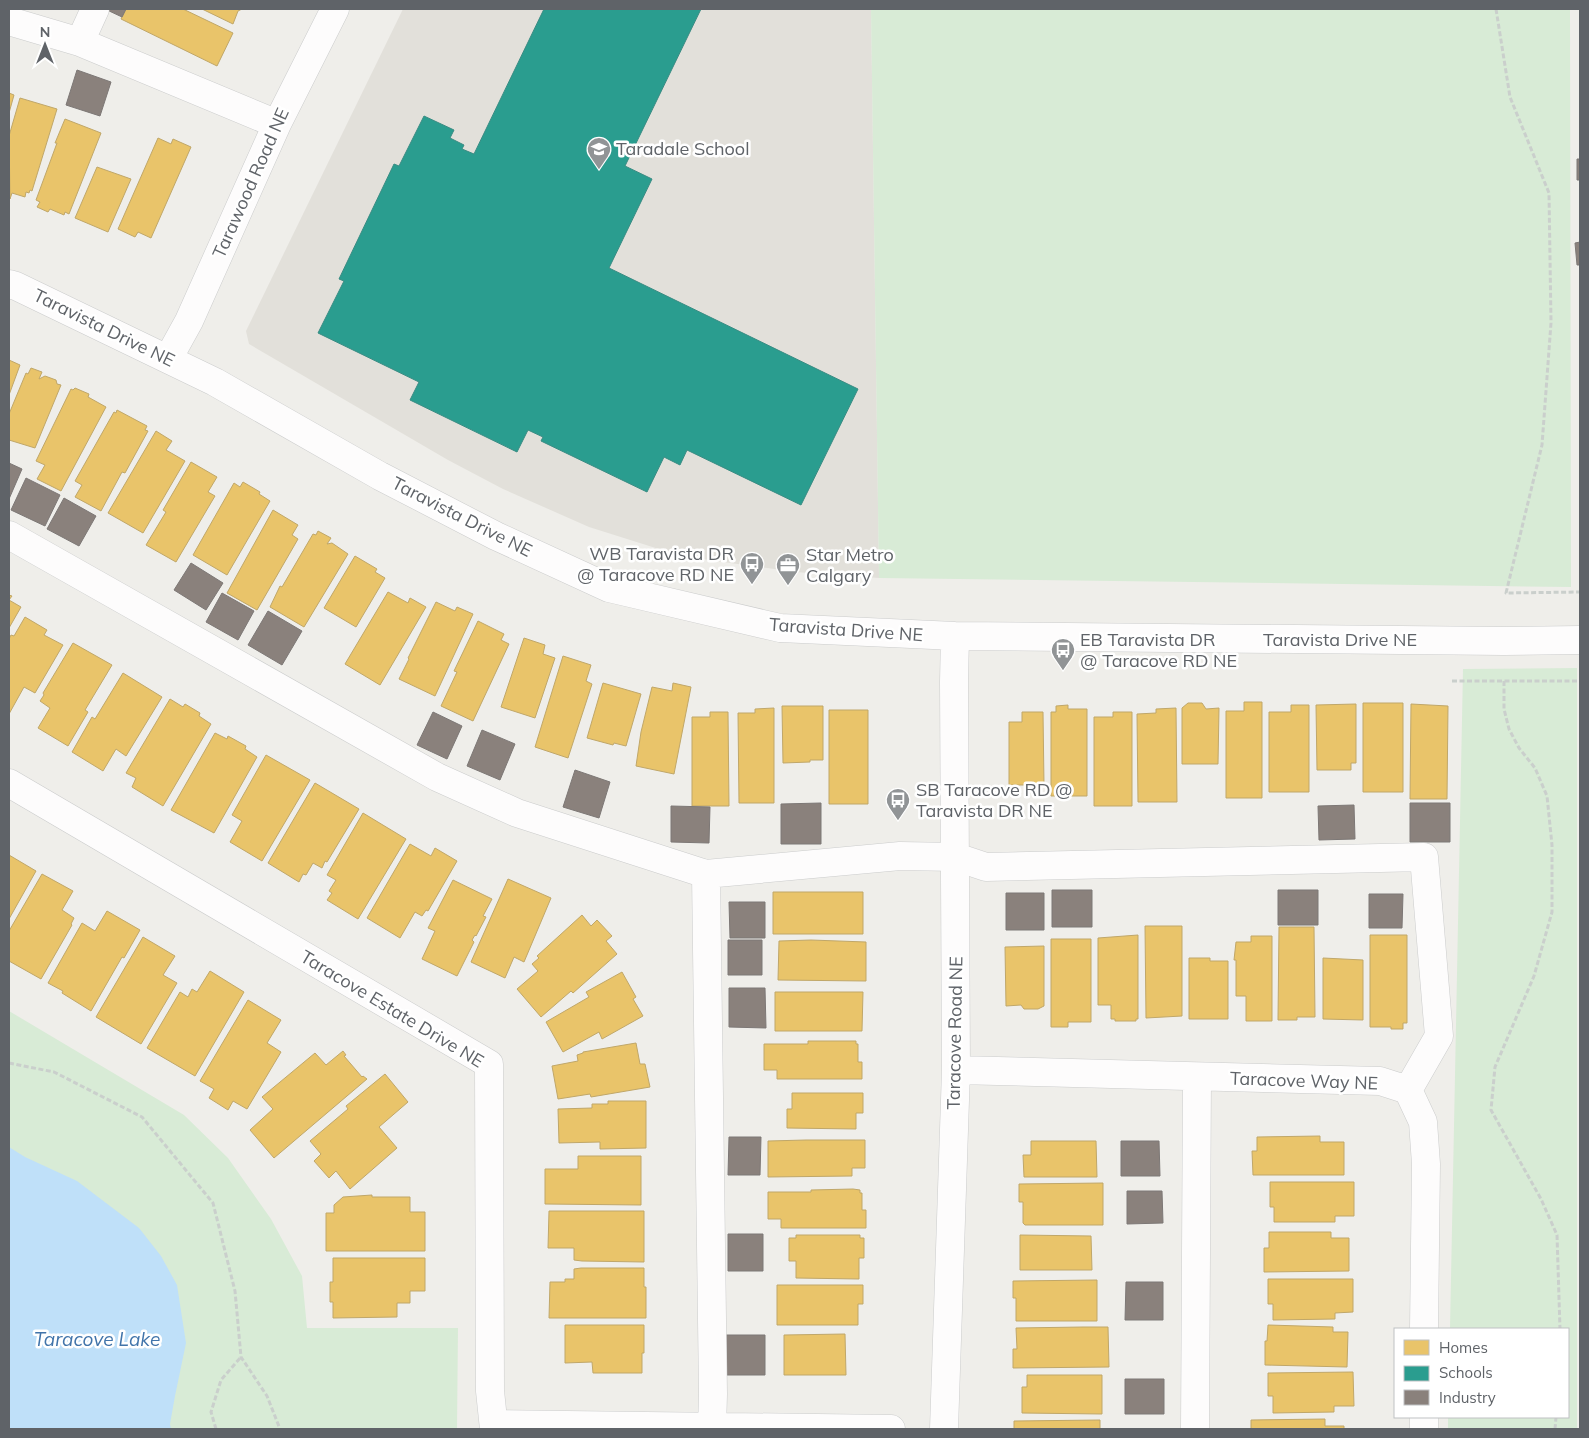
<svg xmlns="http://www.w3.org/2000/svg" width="1589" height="1438" viewBox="0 0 1589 1438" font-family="Mulish,sans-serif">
	<rect width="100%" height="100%" fill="#efeeea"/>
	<path fill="#e2e0da" d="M403,9h468l8,569 -84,-6 -114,-16 -92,-29 -86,-38 -55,-29 -199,-116 -3,-13z"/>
	<path fill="#d8ebd6" d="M871,9h699l1,578 -692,-9z
		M1577,668v761h-129v-12h120v-88h-118l13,-660z
		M9,1011l175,104 44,43 43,61 31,57 5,52h151l-1,101h-448z"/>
	<path fill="#bfe0f9" d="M9,1147l16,10 52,24 62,47 22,28 16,29 9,58 -11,53 -5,28 1,5h-162z"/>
	<path fill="#e9c46a" stroke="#c0a769" d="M126,9h57l50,24 -16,33 -96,-47z
		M202,9h40l-4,2 -5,13z
		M9,93l5,2 -5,18z
		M20,98l37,11 -25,82 -2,-1 -1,3 -3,-1 -1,5 -13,-4 -2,6 -1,-63z
		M65,119l36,14 -32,81 -4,-2 -1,3 -14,-6 -2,3 -11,-5 3,-5 -4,-2 21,-57h-2z
		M158,138l13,6 2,-5 18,8 -40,91 -13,-6 -3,5 -17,-8z
		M97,167l34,12 -23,53 -33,-14z
		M9,360l11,5 -11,30z
		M31,368l11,4 -3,7 6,-3 11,4 1,4 4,1 -26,63 -26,-8v-26l17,-41 2,1z
		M75,388l14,6 -1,3 18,10 -45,84 -24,-12 8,-14 -9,-4 35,-72 2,1z
		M117,410l30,16 -2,4 3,1 -23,42 -3,-1 -21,39 -26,-14 7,-12 -7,-4 39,-69 2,1z
		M156,431l16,10 -6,9 19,11 -42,72 -35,-20z
		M191,462l26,15 -9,15 7,4 -39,66 -30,-17 20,-33 -3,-2z
		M243,482l17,10 -1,2 11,7 -43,74 -34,-20 41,-72 6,4z
		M273,510l25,15 -6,10 6,4 -41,71 -30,-17z
		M318,531l13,7 -4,6 5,-1 16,11 -44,73 -34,-20 10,-21 2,1 31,-53 3,1z
		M355,556l22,13 -2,3 10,6 -29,49 -32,-19z
		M388,592l20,11 2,-5 16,9 -46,78 -35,-21z
		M9,595l3,1 -3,4 12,7 -12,21z
		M436,602l19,9 2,-4 16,7 -38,82 -36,-17 10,-20 -1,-1z
		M25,617l22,13 -3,5 19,10 -28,48 -11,-6 -15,27v-75l2,-4 3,1z
		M478,621l26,13 -3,6 8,4 -36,77 -32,-15 16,-34 -3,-1z
		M524,638l21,7 -2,9 12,4 -20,60 -34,-11z
		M73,643l39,22 -27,45 3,2 -20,34 -30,-18 12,-20 -10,-7 4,-6 -1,-2z
		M563,656l28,9 -5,16 6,3 -24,74 -33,-11z
		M123,673l39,24 -36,59 -10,-7 -13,22 -31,-19 20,-35 3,2z
		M603,683l38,11 -15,52 -12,-3 -1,2 -26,-7z
		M673,683l18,4 -17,87 -38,-8 5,-34 11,-45 20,4z
		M170,699l13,8 2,-3 15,9 -1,3 12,8 -48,82 -31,-19 4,-9 -10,-5z
		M1244,702h18v96h-36v-87h18z
		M1188,703h14l4,6 13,-1 -1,56h-36v-56z
		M1363,703h40v89h-40z
		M1356,704v59h-5v7h-34l-1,-65z
		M1411,704l37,2 -1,93h-37z
		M1068,705v4h19v87h-36v-84h5v-6z
		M1291,705h18v87h-40v-80h22z
		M782,706h41v54h-13v2l-27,1z
		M774,708v95h-35l-1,-90h17v-4z
		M1176,708l1,94h-39l-1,-88 19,-1v-4z
		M829,710h39v94h-39z
		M710,712h18l1,94h-37v-89h18z
		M1022,712h21l1,73h-35v-63h13z
		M1113,712h19v94h-38v-89h19z
		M215,733l12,6 1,-3 18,10 -1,3 12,8 -43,76 -43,-23z
		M266,755l44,25 -48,81 -32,-19 12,-21 -10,-6z
		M315,783l44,26 -32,53 -2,-1 -3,7 -9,-5 -7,12 -3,-1 -4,8 -31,-19z
		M363,813l43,26 -48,80 -31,-19 5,-7 -3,-2 7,-11 -9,-5z
		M410,844l21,12 4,-8 22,13 -29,50 -2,-1 -4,6 -7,-4 -15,26 -33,-20z
		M9,855l27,16 -27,48z
		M42,874l31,17 -11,19 12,8 -3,6 1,1 -31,54 -32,-18v-30z
		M508,879l43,19 -27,64 -10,-5 -9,21 -34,-16z
		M453,880l39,19 -9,17 3,1 -10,19 -1,-1 -3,5 2,2 -17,34 -35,-17 13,-28 -7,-3z
		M773,892h90v42h-90z
		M107,911l33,19 -16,28 -2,-1 -31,54 -29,-18 1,-2 -15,-8 34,-60 13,8z
		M582,915l9,11 6,-6 15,16 -6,5 11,13 -44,39 -2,-2 -30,26 -24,-28 21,-18 -6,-7 7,-6 -2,-2z
		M1145,926h37v90l-36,2z
		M1279,927h35l1,90h-18v3h-19z
		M1138,935v84h-2v2h-21v-2h-4v-14h-13v-67z
		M1370,935h37v88h-4v6h-12v-2h-21z
		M1251,936h21v85h-26v-25h-10v-36h-2l2,-18h15z
		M143,937l32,19 -12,19 14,8 -36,61 -45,-27z
		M1051,939h40v83h-23v5h-17z
		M811,940l55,2v39l-88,-1 1,-39z
		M1044,946v60l-6,3h-14l-3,-4 -15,1 -1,-59z
		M1189,958h21v3h18v58h-39z
		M1323,958l40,2v60l-40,-1z
		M210,971l34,21 -49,84 -48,-28 33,-56 8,5 4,-8 5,3z
		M622,972l14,25 -3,2 10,17 -41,23 -3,-7 -36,20 -17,-30 43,-25 -3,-5z
		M775,992h88l-1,39h-87z
		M248,1000l33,20 -14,23 14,9 -34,57 -14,-8 -5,9 -19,-12 5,-9 -14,-8z
		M808,1041h48v3h2v18h4v17h-85v-9h-13v-26h44z
		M636,1043l4,21h5l5,23 -59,10 -1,-3 -32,5 -6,-33 26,-5 -1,-6 6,-2v-1z
		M343,1051l3,4 -2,1 18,21 1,-1 4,3 -93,79 -24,-28 23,-21 -11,-12 53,-44 11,12z
		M385,1074l23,28 -29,25 18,21 -47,41 -14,-18 -7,7 -15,-17 7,-7 -11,-13 38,-32 -2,-3z
		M792,1093h71v20h-7v16l-69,-1v-19h5z
		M608,1101h38v47l-46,1v-7l-41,1 -1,-34 34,-1v-4h16z
		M1320,1136v6h24v33h-91l-1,-24h5v-14z
		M806,1140h59v28h-13v8l-84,1v-36z
		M1031,1141h65l1,36h-73l-1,-22h8z
		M578,1156h63v49l-96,-1v-35h33z
		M1270,1182h84v34h-19v6h-61v-15h-4z
		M1103,1183v42h-78l-2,-2v-21h-4v-18z
		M853,1189l7,1v3h2v17h4v18h-85v-9h-13v-27h43v-2z
		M372,1195v2h38v15h15v39h-99v-38h8v-8l9,-8z
		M549,1211h95v51l-62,-1 -8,-1v-12h-26z
		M1269,1232h62v6h18v33l-85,1v-24h5z
		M796,1235h64v3h4v20h-5v21l-63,-1v-17h-7v-23h7z
		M1020,1235l71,1 1,34h-72z
		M333,1258h92v33h-15v12h-13v14l-64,1v-16h-3v-20h3z
		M581,1268h63v19h2v31h-97l1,-36h15v-3h9v-10z
		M1268,1279h85v33l-18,1v6l-62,1v-16h-5z
		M1097,1280v41h-81v-23h-3v-17z
		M777,1285h86v19h-5v21h-81z
		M565,1325h79v28h-2v20h-49l-1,-11 -27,1z
		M1268,1325l65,2v5h15l-1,35 -82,-2v-24h2z
		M1083,1327h25l1,40 -96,1v-19h4l-1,-21z
		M845,1334l1,41h-62v-40z
		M1353,1372l1,34h-20v6l-61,1v-17h-5v-23z
		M1027,1375h75v39l-80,-1v-26h5z
		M1325,1419v7h19v3h-93v-9z
		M1100,1420v9h-86v-8z"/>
	<path fill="#2a9d8f" stroke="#3a8c83" d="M544,9h157l-76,157 27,13 -43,89 249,121 -57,116 -114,-55 -7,15 -16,-8 -17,35 -106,-51 2,-4 -15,-7 -11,22 -107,-52 9,-18 -101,-49 26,-52 -5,-2 55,-115 5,2 25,-50 30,14 -4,8 14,7 -2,4 12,5z"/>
	<path fill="#8a817c" stroke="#7d7876" d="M105,9h21l-4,8z
		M77,70l34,12 -11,34 -34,-11z
		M1577,159h3v21h-3z
		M1580,242v23h-3l-2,-22z
		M9,463l13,6 -13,30z
		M26,478l34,17 -15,31 -34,-16z
		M64,498l32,18 -17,30 -32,-17z
		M191,563l32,20 -17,27 -32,-20z
		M222,593l32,18 -16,29 -32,-18z
		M268,611l34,20 -20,34 -34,-20z
		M433,712l29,14 -15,33 -30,-14z
		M482,730l33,14 -15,36 -33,-14z
		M575,770l35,12 -11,36 -36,-11z
		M821,803v41h-40v-40z
		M1410,803h40v39h-40z
		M1354,805l1,34 -36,1 -1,-34z
		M671,806l39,1 -1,36 -38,-1z
		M1052,890h40v37h-40z
		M1278,890h40v35h-40z
		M1006,893h38v37h-38z
		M1369,894h34l-1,34h-33z
		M729,902h36v36h-35z
		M728,940h34v35h-34z
		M729,988h36l1,40 -37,-1z
		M729,1137h32l-1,38h-32z
		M1121,1141h38l1,35h-39z
		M1127,1191h35l1,32 -36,1z
		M728,1234h35v37h-35z
		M1126,1282h37v38h-38z
		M726,1335h39v40h-39z
		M1125,1379h39v35h-39z"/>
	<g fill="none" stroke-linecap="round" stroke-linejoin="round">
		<g stroke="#cbcccc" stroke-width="29">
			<path id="minor" d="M9,21l71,21 197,82
				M80,42l15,-33
				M9,284l7,2 199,96 165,94 116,60 113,52 171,40 175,8 549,5 76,-1
				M168,359l21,-38 88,-197 58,-115
				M9,535l428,242 80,36 189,61 194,-18 56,1 30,10 438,-10 15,179 -31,54
				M9,783l480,281 1,327 4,38
				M706,874l7,520 -1,35
				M956,1070l424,11 28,9 15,32 3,42 -2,165
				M494,1424l397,5
				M944,1429l12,-359 -2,-388 1,-46
				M1195,1429l2,-352
				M1424,1429v-12"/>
		</g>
		<path stroke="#cacfcc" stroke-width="3" stroke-dasharray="5 2.5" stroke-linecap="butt" d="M1496,9l14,88 39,96 2,130 -9,122 -36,148 74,-1
			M1452,681h128
			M1504,681v28l5,20 10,19 16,20 12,28 5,49v67l-18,64 -39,91 -4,43 50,89 16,36 3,94
			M9,1063l45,9 88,45 71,86 22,88 6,66 26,39 13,33
			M216,1429l-5,-17 10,-32 20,-23
			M1555,1429l1,-12"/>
		<use href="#minor" stroke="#fdfcfc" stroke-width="28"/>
	</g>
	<defs>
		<g id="school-pin" transform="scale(1.25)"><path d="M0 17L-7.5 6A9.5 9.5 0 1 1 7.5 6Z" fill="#919496" stroke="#fff"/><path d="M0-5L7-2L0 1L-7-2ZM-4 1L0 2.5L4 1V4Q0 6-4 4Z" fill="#fff"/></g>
		<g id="bus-pin" transform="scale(1.25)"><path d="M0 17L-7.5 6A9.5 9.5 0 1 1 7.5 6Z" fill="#919496" stroke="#fff"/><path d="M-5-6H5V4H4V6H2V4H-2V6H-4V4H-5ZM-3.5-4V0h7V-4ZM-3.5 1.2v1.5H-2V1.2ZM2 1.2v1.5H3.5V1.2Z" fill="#fff"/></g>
		<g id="office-pin" transform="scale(1.25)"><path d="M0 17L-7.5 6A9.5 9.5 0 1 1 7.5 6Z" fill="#919496" stroke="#fff"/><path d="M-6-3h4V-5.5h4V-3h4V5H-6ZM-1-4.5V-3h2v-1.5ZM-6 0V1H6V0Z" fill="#fff"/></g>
	</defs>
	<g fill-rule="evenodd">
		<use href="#school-pin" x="599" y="149"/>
		<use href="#bus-pin" x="752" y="564"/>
		<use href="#office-pin" x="788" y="565"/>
		<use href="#bus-pin" x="1063" y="650"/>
		<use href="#bus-pin" x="898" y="800"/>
	</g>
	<g text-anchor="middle" stroke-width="5" stroke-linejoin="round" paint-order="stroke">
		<g font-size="18" fill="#5f6368" stroke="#fff" text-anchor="start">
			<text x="616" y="155">Taradale School</text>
			<text x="734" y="560" text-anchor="end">WB Taravista DR<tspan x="734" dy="21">@ Taracove RD NE</tspan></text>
			<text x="806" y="561">Star Metro<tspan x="806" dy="21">Calgary</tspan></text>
			<text x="1080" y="646">EB Taravista DR<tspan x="1080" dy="21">@ Taracove RD NE</tspan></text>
			<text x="916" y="796">SB Taracove RD @<tspan x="916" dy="21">Taravista DR NE</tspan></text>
		</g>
		<g font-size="18" fill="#5f6368" stroke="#fff">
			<text transform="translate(251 183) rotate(-66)" y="6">Tarawood Road NE</text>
			<text transform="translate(104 328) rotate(26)" y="6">Taravista Drive NE</text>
			<text transform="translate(462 517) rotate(27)" y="6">Taravista Drive NE</text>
			<text transform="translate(846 630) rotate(4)" y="6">Taravista Drive NE</text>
			<text x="1340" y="646">Taravista Drive NE</text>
			<text transform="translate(392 1009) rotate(31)" y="6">Taracove Estate Drive NE</text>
			<text transform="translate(955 1033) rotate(-89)" y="6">Taracove Road NE</text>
			<text transform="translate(1304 1081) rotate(2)" y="6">Taracove Way NE</text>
		</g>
		<g font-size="19" font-style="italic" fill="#4174aa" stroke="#fff">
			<text x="97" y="1346">Taracove Lake</text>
		</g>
	</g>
	<rect width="1589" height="1438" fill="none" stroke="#5f6368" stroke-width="20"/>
	<rect x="1394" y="1328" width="175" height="90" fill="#ffffff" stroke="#bfc1c3"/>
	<rect x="1404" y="1340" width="25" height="15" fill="#e9c46a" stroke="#bfc1c3"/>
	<text x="1439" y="1353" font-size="15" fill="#5f6368">Homes</text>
	<rect x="1404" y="1366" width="25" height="15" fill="#2a9d8f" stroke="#bfc1c3"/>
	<text x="1439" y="1378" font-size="15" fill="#5f6368">Schools</text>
	<rect x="1404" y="1390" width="25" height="15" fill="#8a817c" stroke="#bfc1c3"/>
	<text x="1439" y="1403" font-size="15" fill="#5f6368">Industry</text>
	<g transform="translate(45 45)" stroke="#ffffff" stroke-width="4" paint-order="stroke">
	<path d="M0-4L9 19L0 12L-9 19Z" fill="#5f6368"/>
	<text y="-8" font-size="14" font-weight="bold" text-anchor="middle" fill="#5f6368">N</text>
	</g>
</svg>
